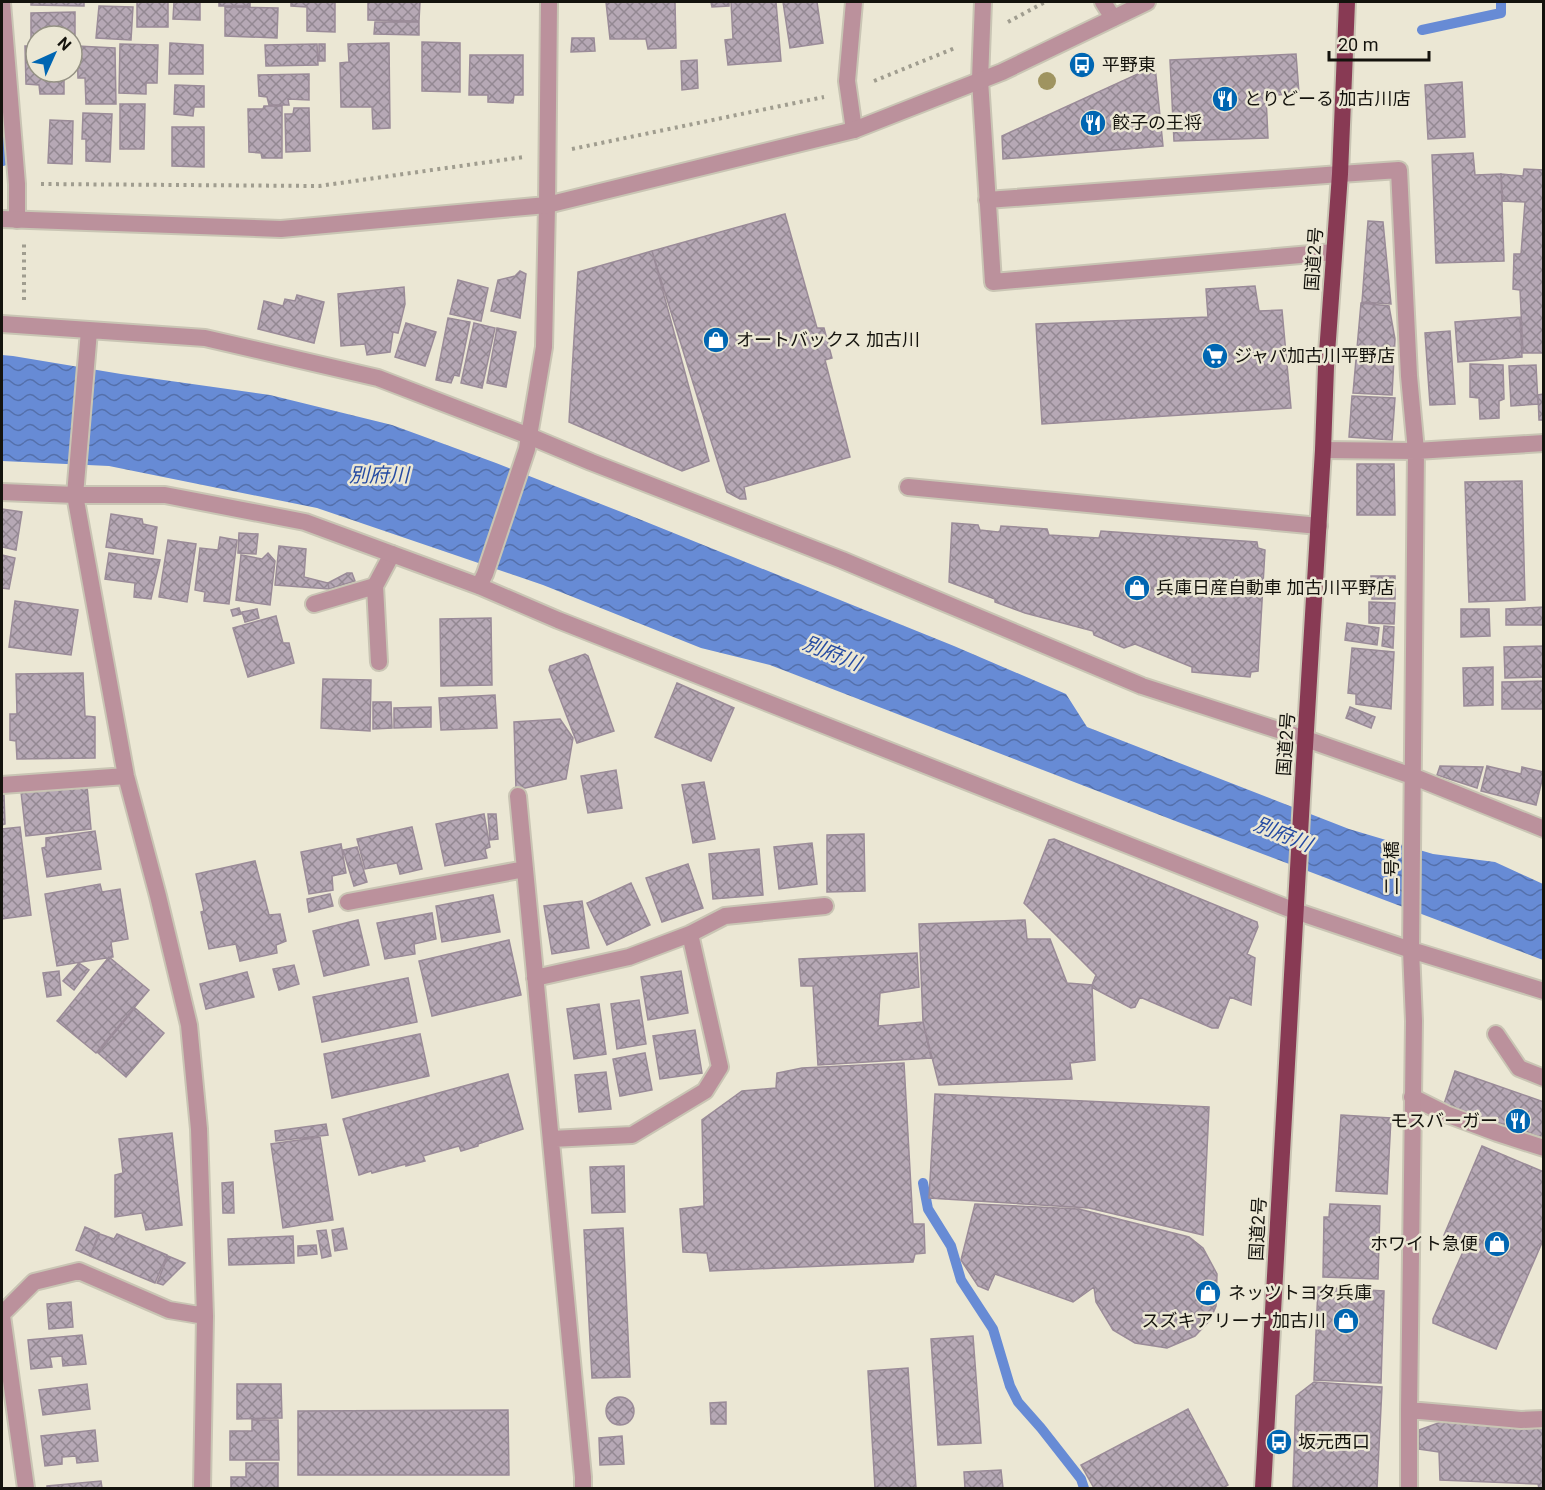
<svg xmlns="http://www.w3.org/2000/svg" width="1545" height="1490" viewBox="0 0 1545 1490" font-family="Roboto,'Noto Sans JP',sans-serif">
	<defs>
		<pattern id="water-waves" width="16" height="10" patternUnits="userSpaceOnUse" patternTransform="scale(1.5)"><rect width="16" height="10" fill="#678bd5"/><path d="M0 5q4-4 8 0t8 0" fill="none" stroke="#5470ab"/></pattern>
		<pattern id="building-cross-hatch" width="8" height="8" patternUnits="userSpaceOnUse" patternTransform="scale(1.5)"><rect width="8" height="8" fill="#b6a8b5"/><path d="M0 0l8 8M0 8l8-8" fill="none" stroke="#938892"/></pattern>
	</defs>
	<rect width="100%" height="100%" fill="#ebe7d4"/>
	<path fill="url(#water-waves)" d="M2,355l11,1 108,18 149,21 122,30 104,38 133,52 325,131 112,48 21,33 262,102 84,25 62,8 48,22v76l-365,-138 -408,-157 -69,-17 -158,-63 -226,-77 -208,-42 -107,-5z"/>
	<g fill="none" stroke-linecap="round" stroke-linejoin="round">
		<path stroke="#678bd5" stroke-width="10" d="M1422,30l79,-17v-11
			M2,141l1,20
			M923,1183l5,26 23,37 10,34 32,49 17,57 8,16 23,26 40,51 3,9"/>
	</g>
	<path fill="url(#building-cross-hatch)" stroke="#9a8b98" stroke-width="1.5" d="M31,2h53v4l-53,-1z
		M137,2h31v25h-31z
		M174,2h26v18l-27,-1z
		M219,2h31v4h-31z
		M291,2h44v30l-28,-1v-24l-16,-1z
		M368,2h52l-1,19 -51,-1z
		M606,2h69l1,46 -28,1 -2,-10h-36z
		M711,2h18v4l-17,1z
		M731,2h45l5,59 -53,4 -3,-25 8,-1z
		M783,2h34l6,41 -33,5z
		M99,6l34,1 -2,33 -35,-2z
		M225,7l53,1 -1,30 -52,-2z
		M75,12v32h-3v-8h-36v8l-5,-1v-30z
		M375,22h44v13l-45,-1z
		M572,38h22l1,13 -24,1z
		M422,42l38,1v49l-38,-1z
		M170,43l33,2v29h-34z
		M389,43l1,85 -17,1 -1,-22h-31l-1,-44 9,-1 -1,-18z
		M120,44l38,1 -1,38h-11v11l-27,-1z
		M317,44l1,21 -52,1 -1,-21z
		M319,44h6v17h-6z
		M25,46h11v26h28v22h-24l-1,-9 -13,-1z
		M77,46l38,2 1,56h-30l-1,-26h-7z
		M1296,54l3,39 -33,3 2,42 -94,3 -4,-81z
		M470,55h53v40h-9l-1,8 -25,-1v-7h-19z
		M697,60l1,28 -16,2 -1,-29z
		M1155,66l8,80 -160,13 -1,-23z
		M309,74v26l-21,-1 1,6h-20l-2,-8 -8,-1 -1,-21z
		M1462,82l3,55 -37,2 -3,-54z
		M175,85l29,1v21h-10l-1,9 -19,-2z
		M120,104h25l-1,45h-24z
		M264,106h18v52h-20l-1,-5 -12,-1 -1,-43h15z
		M294,108h15l1,43 -24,1 -1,-38h8z
		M83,113l29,1 -2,48 -24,-1v-22h-4z
		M50,120l23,1 -1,43 -24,-1z
		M172,127h32v40l-32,-1z
		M1473,153l2,22 26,-1 3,87 -68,2 -4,-108z
		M1524,169l20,1v183h-21l-3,-63 -7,-1 1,-35h7l4,-52 -22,-1 -2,-27 22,2z
		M785,214l32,114h7l8,30 -7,2 25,97 -106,30 2,12h-6l-13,-7 -75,-241z
		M1368,221l15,1 8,82 -29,-2z
		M652,251l57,210 -27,10 -113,-49 9,-150z
		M520,271l6,3 -6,44 -29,-7 7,-31 17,-4z
		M458,280l30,8 -7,33 -31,-7z
		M1255,286l4,25 23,-1 9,98 -249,16 -6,-100 172,-7 -2,-28z
		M404,287l1,17 -7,29 -5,-1 -3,20 -23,3 -2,-11 -24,2 -3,-52z
		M297,295l27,7 -10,41 -56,-14 6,-28 19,5 2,-7 10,2z
		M1361,303l28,3 6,33 -3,56 -39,-2z
		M1520,317l2,40 -64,5 -3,-40z
		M448,318l22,4 -11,54 -5,-1 -3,8 -15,-3z
		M406,323l30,9 -11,34 -30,-9z
		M474,323l21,5 -13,60 -21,-5z
		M497,328l19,4 -10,55 -19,-4z
		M1450,331l5,73 -25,1 -5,-72z
		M1470,364l33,1 1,34 -5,2v17l-19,1 -1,-21 -9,-1z
		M1536,365l2,39 -27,2 -2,-40z
		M1544,394v26h-5l-1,-25z
		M1352,396l43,2 -3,42 -43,-3z
		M1357,464h37l1,51h-38z
		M1522,481l3,119 -56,2 -4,-120z
		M2,509l20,3 -6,38 -14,-3z
		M111,514l31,5 1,5 14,3 -4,27 -47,-7z
		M952,523l26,2 2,5 18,2 2,-1 1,-5 46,3 2,6 50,3 2,-7 156,11 1,6 7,2 -7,121 -7,1 -1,5 -58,-5v-5l-57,-23 -11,4 -30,-13 -1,-4 -68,-18 -30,-11v-3l-46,-17z
		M239,533l19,1 -2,20 -18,-1z
		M220,537l17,3 -8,64 -25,-3 1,-9 -10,-2 5,-42 18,2z
		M168,540l28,4 -9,58 -28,-5z
		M279,546l27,3 -2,28 24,6 1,6 -54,-4z
		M109,553l51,7 -9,39 -17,-2 1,-14 -30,-4z
		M268,553l7,8 -5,44 -34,-5 5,-45 21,4z
		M2,555l13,3 -6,31 -7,-1z
		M347,573h5l3,8 -26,8 -1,-6z
		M1371,576h24v23h-23z
		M15,601l63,9 -7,45 -62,-8z
		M1369,602l26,1 -1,21 -25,-1z
		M1544,607v18h-38v-16z
		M239,608l2,6 -8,2 -2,-6z
		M257,609l2,9 -14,4 -3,-10z
		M1461,609h28l1,27 -29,1z
		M276,616l7,27h6l5,20 -46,14 -15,-49z
		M491,618l1,67 -51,1 -1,-67z
		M1347,623l32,5 -2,17 -32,-5z
		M1384,626l10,1 -1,21 -11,-2z
		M1544,646v31l-39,1 -1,-31z
		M1352,648l42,4 -3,57 -35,-5v-10l-8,-1z
		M585,654l3,2 26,75 -37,12 -28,-73 1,-4z
		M1493,667v38l-29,1 -1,-38z
		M83,673l2,43 10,1v41l-78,1 -1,-18 -6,-1v-26h7l-1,-40z
		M323,679l48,1 -1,51 -49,-3z
		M1544,681v28h-42v-27z
		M677,683l57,25 -23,53 -56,-24z
		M495,695l2,33 -56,2 -2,-32z
		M373,702h18l1,26 -19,1z
		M431,707v20l-37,1v-20z
		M1350,707l25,10 -4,11 -25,-10z
		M560,719l13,19 -7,41 -50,11 -2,-68z
		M1440,766l43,1 -6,21 -40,-13z
		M1487,766l34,8 1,-7 22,5 -8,33 -55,-14z
		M616,770l6,38 -34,5 -7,-37z
		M704,782l11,57 -22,4 -11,-58z
		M87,786l4,43 -65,7 -5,-44z
		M2,795h2l1,29 -3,1z
		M484,814l6,33 -5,2 2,9 -42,8 -9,-42z
		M488,814h8l2,25 -8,1z
		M20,827l11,88 -29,4v-90z
		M412,827l10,42 -22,5 -3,-11 -32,6 -8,-30z
		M95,831l6,38 -54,8 -5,-29 4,-1v-9z
		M864,834l1,57 -38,1v-57z
		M1054,839l203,83 1,5 -11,27 8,4 -4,47 -21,-8 -12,31h-6l-72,-31 -5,10 -4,1 -38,-20 -1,-3 4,-10 -72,-72 25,-63z
		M812,843l5,41 -38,5 -5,-42z
		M341,844l5,29 -14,3 1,14 -24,4 -8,-42z
		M357,847l10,35 -13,4 -11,-36z
		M759,849l4,46 -50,4 -4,-45z
		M255,861l14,54 11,-1 6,27 -10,4 1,8 -37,8 -4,-17 -27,5 -8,-37 3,-1 -8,-37z
		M688,864l15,44 -41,14 -16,-44z
		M631,883l19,42 -43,20 -20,-42z
		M100,884l2,8 18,-3 8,50 -17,3 2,15 -56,9 -12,-72z
		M330,894l3,12 -24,6 -2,-13z
		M493,895l7,37 -58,10 -6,-36z
		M582,901l7,47 -37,6 -8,-48z
		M432,913l4,26 -22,5 1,10 -30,5 -8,-36z
		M358,920l11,45 -45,11 -11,-45z
		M1025,920l2,19h23l17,44 25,2 3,75 -25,3 2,16 -133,6 -16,-63 -4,-98z
		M509,940l12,55 -89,21 -13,-55z
		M917,953l2,34 -39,6 -2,33 45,-4 8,36 -113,7 -5,-79h-12l-2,-27z
		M109,957l40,33 -53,63 -39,-32z
		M79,963l10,7 -15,20 -11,-9z
		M294,965l5,19 -20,6 -6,-21z
		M59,971l2,24 -14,2 -4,-24z
		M681,971l7,42 -40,7 -7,-43z
		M247,972l7,25 -48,12 -6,-25z
		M408,978l9,44 -95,20 -9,-45z
		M639,1000l7,44 -29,5 -6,-45z
		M599,1004l7,50 -32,5 -7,-50z
		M135,1008l29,25 -38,44 -28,-24z
		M695,1030l7,43 -42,6 -7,-43z
		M420,1034l9,42 -97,22 -8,-44z
		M645,1053l7,37 -32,6 -7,-37z
		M904,1063l9,161h11l1,29 -10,1 -2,8 -203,9 -3,-18 -24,-1 -3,-43 24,-3 -2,-86 40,-29 34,-3 1,-15 25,-5z
		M1455,1071l89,31 -1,36 -99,-34z
		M606,1072l5,37 -32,3 -4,-37z
		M508,1074l15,55 -45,15v2l-17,5 -2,-5 -36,10 2,5 -19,5v-2l-34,9 -1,-2 -12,4 -16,-56z
		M935,1094l274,13 -6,128 -114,-27 -160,-10z
		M1341,1115l50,3 -4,76 -51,-3z
		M326,1124l2,11 -52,6 -1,-10z
		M172,1133l10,92 -36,5 -4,-17 -27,4v-42l8,-2 -4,-34z
		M320,1137l13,83 -50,8 -12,-84z
		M1482,1146l62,26v66l-48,111 -63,-26v-4l33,-74 -22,-10z
		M624,1166l1,46 -33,1 -2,-46z
		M233,1182l1,31h-11l-1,-30z
		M975,1204l104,5 110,28 14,11 14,26 -1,32 -6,14 -15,16 -28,12 -32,-5 -22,-13 -17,-28 -2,-15 -21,15 -78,-28 -7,16 -10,-4 -17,-26z
		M1330,1204l50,2 -2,73 -55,-2 1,-60h5z
		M85,1227l14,6 -9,23 -14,-6z
		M343,1228l4,21 -12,2 -3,-21z
		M623,1228l7,149 -38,1 -8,-148z
		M326,1230l5,26 -9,2 -5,-27z
		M100,1234l14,5 3,-5 50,21 -12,28 -65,-27z
		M293,1236l1,27 -65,2 -1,-26z
		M316,1245l1,9 -19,2v-10z
		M168,1256l17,7 -22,22 -6,-2z
		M1318,1287l66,4 -3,92 -67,-3z
		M71,1302l2,25 -24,2 -2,-25z
		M82,1335l4,29 -23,2 -1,-10 -12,1 2,10 -21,2 -3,-29z
		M973,1336l8,107 -43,2 -7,-106z
		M908,1368l8,120h-41l-7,-117z
		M1314,1382l68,5 -5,101h-84l3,-92z
		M87,1384l3,25 -47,6 -4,-25z
		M237,1384h44l1,34 -45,1z
		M606 1411a14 14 0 1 1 28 0a14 14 0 1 1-28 0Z
		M726,1402v22h-15l-1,-21z
		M1188,1409l40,76 -5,3h-129l-13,-23z
		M508,1410l1,65h-211v-64z
		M1441,1417l103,4v67h-5l-1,-4 -98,-4 -1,-28 -20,-3v-19l22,-8z
		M252,1420h26l1,40h-49v-29h22z
		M95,1430l3,31 -21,2 -1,-7 -14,1v7l-17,2 -4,-30z
		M622,1436l2,28 -24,1 -1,-27z
		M246,1463h32v25h-47v-11h15z
		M1001,1470l2,18h-38l-1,-16z
		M101,1481l1,7h-55v-2z"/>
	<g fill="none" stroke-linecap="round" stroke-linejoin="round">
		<g stroke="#c9c5b4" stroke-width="20">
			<path id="service" d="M983,2l-3,78 13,202 341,-30
				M1103,2l10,16
				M987,200l353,-26
				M908,487l411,39
				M314,604l61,-18
				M379,662l-4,-76 17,-32
				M1496,1034l23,34 25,10
				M1412,1097l34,17 51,19 47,15"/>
		</g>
		<g stroke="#c9c5b4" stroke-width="20">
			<path id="minor" d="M2,3l15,181v36
				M854,130l-7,-49 7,-79
				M2,324l203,14 173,40 151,58 62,26 251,98 300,126 164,53 106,37 132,53
				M89,331l-14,164 51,281 32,120 31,129 10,104 6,187 -3,172
				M1323,450l93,1 -7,-75 -10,-206 -59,4
				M2,492l73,3h90l140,27 174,64 79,34 737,291 116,39 133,41
				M479,586l6,-12 42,-125 2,-13 15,-89 3,-142
				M2,785l124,-9
				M518,796l65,681v11
				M348,902l177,-33
				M535,978l94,-21 61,-23 35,-18 100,-10
				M551,1139l81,-4 73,-44 15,-24 -30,-133
				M2,1314l32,-32 45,-11 90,39 36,6
				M2,1316l24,172
				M1409,1410l112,10 23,-1
				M1409,1488v-78l5,-389 -3,-71 5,-499 128,-8"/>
		</g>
		<g stroke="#c9c5b4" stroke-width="20">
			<path id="tertiary" d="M547,205l2,-203
				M2,219l279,10 266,-24 307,-75 148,-58 145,-70"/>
		</g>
		<g stroke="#c9c5b4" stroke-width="20">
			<path id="trunk" d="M1263,1488l41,-725 19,-313 3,-83 14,-193 7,-172"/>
		</g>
		<path stroke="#a09d8f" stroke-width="4" stroke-dasharray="3 4.5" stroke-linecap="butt" d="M1008,22l37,-20
			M874,81l81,-33
			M572,149l252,-52
			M41,184l278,2 205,-29
			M24,300v-56"/>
		<use href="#service" stroke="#bb919c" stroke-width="16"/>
		<use href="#minor" stroke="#bb919c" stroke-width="16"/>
		<use href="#tertiary" stroke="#bb919c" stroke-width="16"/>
		<use href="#trunk" stroke="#883a54" stroke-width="16"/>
	</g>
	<circle fill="#9f9460" cx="1047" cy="81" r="9"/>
	<defs>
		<g id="bus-disc" transform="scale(1.35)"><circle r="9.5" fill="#0066b2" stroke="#ebe7d4"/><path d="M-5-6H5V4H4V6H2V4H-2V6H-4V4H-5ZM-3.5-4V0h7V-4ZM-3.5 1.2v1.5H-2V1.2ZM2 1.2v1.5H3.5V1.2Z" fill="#fff"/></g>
		<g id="restaurant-disc" transform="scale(1.35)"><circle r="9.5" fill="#0066b2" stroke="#ebe7d4"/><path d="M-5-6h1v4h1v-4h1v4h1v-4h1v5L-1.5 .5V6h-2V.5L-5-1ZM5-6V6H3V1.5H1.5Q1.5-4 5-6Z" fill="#fff"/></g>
		<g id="shop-disc" transform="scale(1.35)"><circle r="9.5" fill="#0066b2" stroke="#ebe7d4"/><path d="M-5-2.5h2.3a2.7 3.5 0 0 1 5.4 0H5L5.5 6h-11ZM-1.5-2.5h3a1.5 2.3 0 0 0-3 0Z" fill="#fff"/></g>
		<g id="supermarket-disc" transform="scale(1.35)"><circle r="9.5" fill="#0066b2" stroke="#ebe7d4"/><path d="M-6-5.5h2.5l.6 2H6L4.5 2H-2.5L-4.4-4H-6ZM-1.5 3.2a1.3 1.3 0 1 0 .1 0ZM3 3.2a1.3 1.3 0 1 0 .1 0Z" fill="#fff"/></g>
	</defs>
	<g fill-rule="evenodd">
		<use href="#bus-disc" x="1082" y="65"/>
		<use href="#restaurant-disc" x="1225" y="99"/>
		<use href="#restaurant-disc" x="1093" y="123"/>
		<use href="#shop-disc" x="716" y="340"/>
		<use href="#supermarket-disc" x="1215" y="356"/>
		<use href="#shop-disc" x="1137" y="588"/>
		<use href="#restaurant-disc" x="1518" y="1121"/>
		<use href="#shop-disc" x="1497" y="1244"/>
		<use href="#shop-disc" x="1208" y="1293"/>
		<use href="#shop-disc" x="1346" y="1321"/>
		<use href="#bus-disc" x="1279" y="1442"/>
	</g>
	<g text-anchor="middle" stroke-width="5" stroke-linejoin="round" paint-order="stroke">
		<g font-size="18" fill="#14130d" stroke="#ebe7d4" text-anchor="start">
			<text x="1102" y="71">平野東</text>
			<text x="1244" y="105">とりどーる 加古川店</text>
			<text x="1112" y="129">餃子の王将</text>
			<text x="736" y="346">オートバックス 加古川</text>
			<text x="1234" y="362">ジャパ加古川平野店</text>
			<text x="1156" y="594">兵庫日産自動車 加古川平野店</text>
			<text x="1498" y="1127" text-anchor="end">モスバーガー</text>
			<text x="1478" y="1250" text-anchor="end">ホワイト急便</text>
			<text x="1228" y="1299">ネッツトヨタ兵庫</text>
			<text x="1326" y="1327" text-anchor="end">スズキアリーナ 加古川</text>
			<text x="1298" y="1448">坂元西口</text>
		</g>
		<g font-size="18" fill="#14130d" stroke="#ebe7d4">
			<text transform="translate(1314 259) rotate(-86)" y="6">国道2号</text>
			<text transform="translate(1286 744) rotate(-86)" y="6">国道2号</text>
			<text transform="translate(1392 868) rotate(-90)" y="6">二号橋</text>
			<text transform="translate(1258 1229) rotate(-87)" y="6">国道2号</text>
		</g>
		<g font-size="20" font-style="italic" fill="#244aa2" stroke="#ebe7d4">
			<text x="379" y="482">別府川</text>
			<text transform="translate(832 653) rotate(22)" y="7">別府川</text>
			<text transform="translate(1283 834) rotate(22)" y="7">別府川</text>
		</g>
	</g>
	<rect width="1545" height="1490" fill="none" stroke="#14130d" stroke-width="6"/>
	<g transform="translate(54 54) rotate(45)"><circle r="28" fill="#ebe7d4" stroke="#959284" stroke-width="1.5"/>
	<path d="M0-4.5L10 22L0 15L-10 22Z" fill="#0066b2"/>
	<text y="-9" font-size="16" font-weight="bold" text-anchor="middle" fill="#14130d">N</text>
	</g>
	<path d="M1329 51v9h100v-9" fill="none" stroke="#14130d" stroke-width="3"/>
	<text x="1338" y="51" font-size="18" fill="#14130d" stroke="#ebe7d4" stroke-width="4.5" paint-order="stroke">20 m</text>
</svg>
